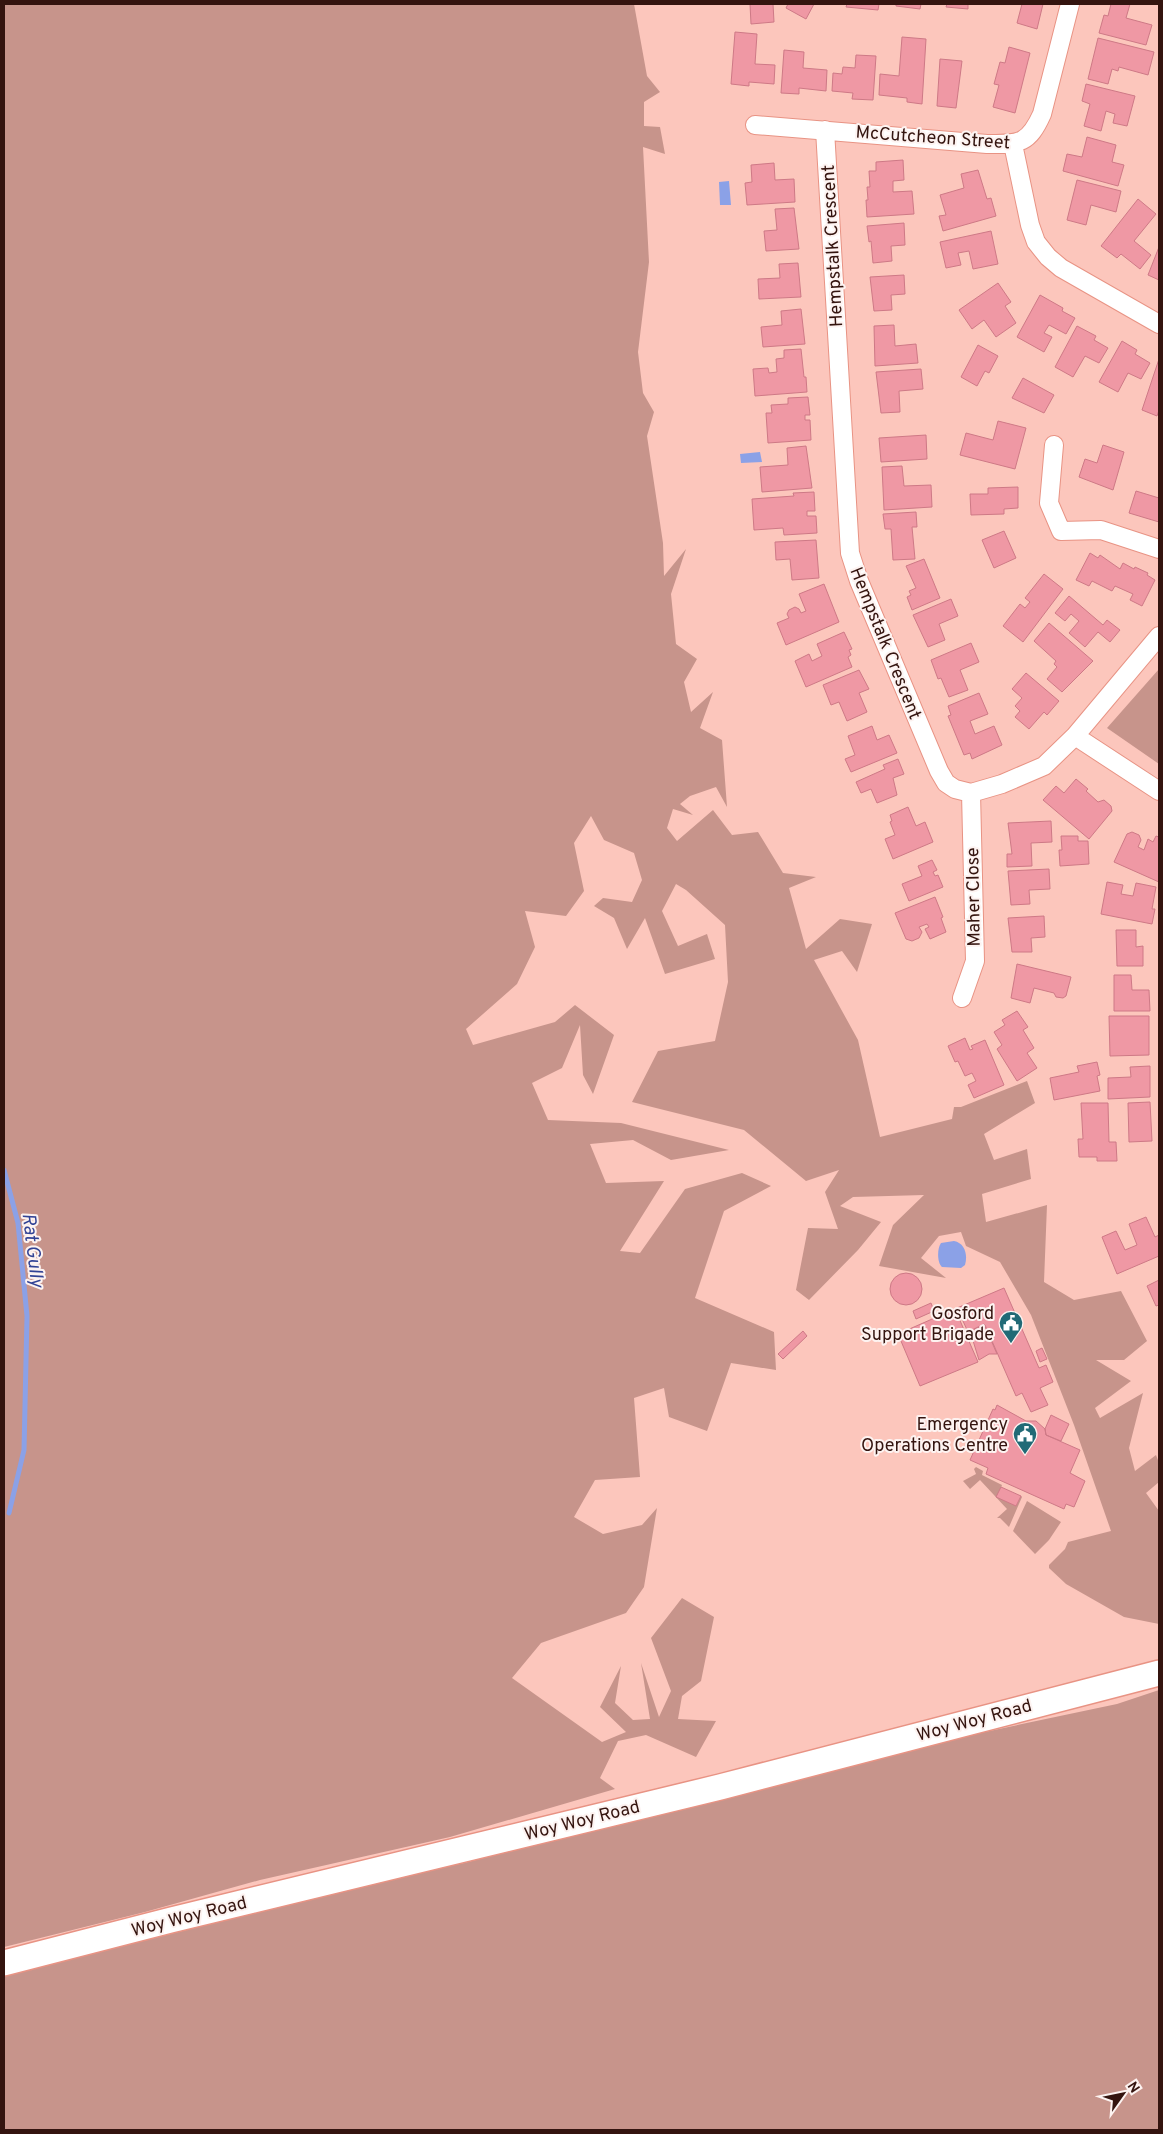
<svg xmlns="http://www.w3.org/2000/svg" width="1163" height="2134" viewBox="0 0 1163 2134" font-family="Overpass,sans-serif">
	<rect width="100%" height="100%" fill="#fcc6bc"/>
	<path fill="#c7948b" d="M4,4h630l13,72 13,16 -16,10v24l16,1 5,27 -22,-7 6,115 -11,90 5,41 11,19 -7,24 16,107 1,33 22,-27 -15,45 5,50 21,15 -13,23 7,30 22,-20 -13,36 22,12 5,67 -11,-20 -26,9 -10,8 13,11 -20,-6 -6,19 10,13 36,-31 19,25 26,-3 25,41 33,4 -27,11 17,61 34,-30 32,5 -15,48 -15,-21 -28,9 44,80 22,97 72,-18 2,-12h7l66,-26 8,22 -51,31 10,26 33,-11 4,30 -49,15 4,28 61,-17 -3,77 30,18 47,-9 26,50 -23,19h-28l35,21 -36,27 5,10 43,-25 -14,55 6,23 21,-16 3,8v19l-13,11 13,18v113l-35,-7 -58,-33 -17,-16v-3l16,-16 3,-7 43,-11 -37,-106 -43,-110 -31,-53 -34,-16 -5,-14 -22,4 -18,22 25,20 -67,-12 14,-41 31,-30 -71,2 -13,9 41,16 -23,28 -49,50 -13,-10 12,-62 30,1 -13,-37 14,-22 -33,11 -62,-51 -112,-28 26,-51 57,-10 13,-59 -3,-57 -39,-35 -10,-6 -14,27 16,35 29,-12 8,25 -50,15 -20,-56 -18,31 -13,-31 -20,-12 9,-8 29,4 10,-22 -8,-27 -30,-13 -13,-24 -17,27 10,48 -18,25 -41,-5 10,36 -18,37 -51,45 7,16 82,-23 20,-17 39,30 -21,59 -10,-19 -3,-50 -18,43 -30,15 16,37 73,3 108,27 -58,10 -38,-20 -43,4 16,39 58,-2 -44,70 20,2 45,-64 57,-16 29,13 -47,25 -29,87 79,34 2,38 -45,-7 -24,68 -38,-14 -5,-29 -30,10 6,79 -45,3 -21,37 29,17 39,-9 15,-17 -13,79 -18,26 -85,30 -29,35 90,64 24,-10 -26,-25 21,-41 -6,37 18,17 17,-1 -9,-56 18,54 12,-26 -20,-53 31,-40 32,19 -13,64 -19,15 -4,23 38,2 -20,36 -50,-22 -28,6 -18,37 15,11 -165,48 -190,43 -115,32 -141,35z
		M1159,669v95l-52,-36z
		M976,1467l7,4 -1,4 20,10 -5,12 19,9 5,-10 1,1 -13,30 -9,-9h-3l10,-9 -27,-29 -10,9 -7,-8 13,-7 -2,-5z
		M1027,1501l34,21 -12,18 -14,14 -22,-23z
		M1159,1690v440h-1155v-154l396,-100 64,-13 74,-19 59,-17 124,-27 221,-59 175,-37z"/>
	<path fill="#8ba1e7" d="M729,181l2,24h-11l-1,-23z
		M760,452l2,10 -21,1 -1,-9z
		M954,1241c11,2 14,14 11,24l-4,3 -19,-1c-5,-4 -5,-19 -1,-24z"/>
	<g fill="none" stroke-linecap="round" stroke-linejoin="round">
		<path stroke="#8ba1e7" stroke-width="5" d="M4,1170l14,53 9,93 -3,134 -15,63"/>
	</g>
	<path fill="#ef98a4" stroke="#ce7986" d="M750,4h23l1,18 -23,2z
		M788,4h26l-8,15 -20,-11z
		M847,4h32l-1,6 -32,-3z
		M896,4h25l-1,5 -24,-3z
		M947,4h21v5l-22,-2z
		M1022,4h21l-6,25 -20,-6z
		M1111,4h19l-4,14 26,7 -6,20 -47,-12 5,-18 4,1z
		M735,32l22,2 -2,30 20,1 -1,19 -25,-2v4l-18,-2z
		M902,37l24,2 -4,65 -15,-2v-4l-28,-3 1,-21 19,2z
		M1098,38l56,14 -6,23 -29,-8 -1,4 -6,-2 -4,15 -20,-5z
		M1009,47l21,6 -15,60 -22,-6 6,-22 -5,-1 6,-22 5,1z
		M784,50l20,2 -1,16 24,2 -1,21 -27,-3v6l-18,-1z
		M856,55l20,1 -3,44 -21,-1 1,-6 -21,-2 1,-18 9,1 1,-7 12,1z
		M940,59l22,2 -6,47 -19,-2z
		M1086,84l49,12 -8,30 -14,-3 2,-9 -9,-3 -5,20 -17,-5 6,-22 -8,-3z
		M1087,137l29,8 -4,17 12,3 -6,21 -55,-15 4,-17 15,3z
		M903,160l1,20 -11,1v11l19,-1 2,23 -47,3 -1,-17h2l-1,-13h3l-1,-16h7v-9z
		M774,163l1,17 19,-1 1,23 -48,3 -2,-22 7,-1 -1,-17z
		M978,170l9,29 4,-1 5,18 -53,15 -4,-15 7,-1 -6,-20 24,-7 -3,-14z
		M1077,180l44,11 -5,21 -25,-7 -5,20 -19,-5z
		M1138,199l18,15 -22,27 17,14 -11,14 -19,-15 -4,4 -16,-12z
		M794,208l5,41 -33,2 -2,-20 13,-1 -2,-21z
		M904,223l1,22 -14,1 1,15 -19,2 -2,-22 -2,1 -2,-16z
		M991,231l7,33 -25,5 -4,-18 -11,2 3,12 -15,3 -6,-26z
		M1159,247v33l-11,-5z
		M798,263l3,34 -42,2 -1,-20 22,-1 -1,-14z
		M904,275l1,19 -14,1 1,15 -18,1 -4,-34z
		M998,283l13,19 -6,4 11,17 -20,14 -12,-17 -12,9 -13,-19z
		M1040,295l23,13 -1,3 13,7 -9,16 -17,-9 -5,8 8,4 -8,15 -27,-15z
		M801,309l4,35 -42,3 -2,-20 21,-2 -1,-14z
		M894,325l1,21 21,-2 2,19 -43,3 -1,-40z
		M1077,326l19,10 -2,4 14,8 -9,15 -14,-7 -12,21 -18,-10z
		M1122,341l15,9 -2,4 15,9 -9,16 -13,-6 -10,19 -19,-10z
		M978,345l20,11 -9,17 -4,-2 -8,15 -16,-9z
		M801,349l3,28h2l1,15 -52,4 -2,-27 15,-1 1,5 8,-1 -1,-13 8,-1v-8z
		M1159,359v51l-2,6 -15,-6z
		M921,369l2,20 -24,2 1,21 -19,1 -5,-41z
		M1023,378l31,17 -10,18 -32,-15z
		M808,397l2,18h-5v5h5l1,20 -43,3 -2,-30h6l-1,-8 17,-1v-6z
		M998,421l28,7 -11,41 -55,-14 6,-22 27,7z
		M926,435l1,24 -46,3 -2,-24z
		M1103,445l21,7 -11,38 -34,-13 6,-18 12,4z
		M806,446l6,42 -50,4 -2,-25 28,-2 -1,-17z
		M902,466l2,20 27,-1 1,22 -48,3 -2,-43z
		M1018,487v21l-14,1v5l-33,1 -1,-21h18v-6z
		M1136,491l23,7v24l-30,-9z
		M814,492l1,19h-8v5h9l1,17 -33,2 -1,-7 -29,2 -2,-31 42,-3 -1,-3z
		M916,512l1,15h-5l3,32 -22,1 -2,-31h-6l-2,-15z
		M1004,531l12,27 -22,10 -12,-28z
		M816,540l3,38 -27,2 -2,-21 -14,1 -1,-18z
		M1090,553l8,5 2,-3 20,14 3,-6 11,6 1,-2 13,6 -1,2 8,5 -13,26 -12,-6 3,-6 -18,-8 -3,5 -20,-10 -3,5 -13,-6z
		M924,559l16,39 -28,12 -5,-13 4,-2 -2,-4 7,-3 -10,-22z
		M1044,574l19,15 -40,53 -20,-16 17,-22 5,4 5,-6 -5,-4z
		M824,584l15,38 -53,23 -9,-22 12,-5 -2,-4 2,-4 6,-3 4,2 2,4 5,-2 -7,-17z
		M1069,596l34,29 4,-5 13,10 -10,12 -12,-10 -13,15 -16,-14 10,-12 -8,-7 -6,7 -10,-8z
		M951,599l7,17 -19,8 6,16 -17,7 -15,-32z
		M1049,623l44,38 -31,31 -15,-13 10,-12 -3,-3 2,-3 -22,-20z
		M844,632l8,17 -3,1 2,5 -3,2 4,10 -46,20 -11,-26 14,-7 3,7 10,-5 -5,-12z
		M971,643l8,19 -19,8 8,20 -19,7 -8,-19 -3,1 -7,-19z
		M859,670l10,19 -10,4 8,19 -20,9 -8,-19 -8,3 -8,-20z
		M1026,673l33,28 -12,14 -3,-3 -15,17 -14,-12 5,-6 -5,-5 7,-8 -10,-9z
		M979,693l9,21 -18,7 5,13 19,-8 8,19 -30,14 -2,-6 -6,2 -16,-39 3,-1 -3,-9z
		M872,726l5,14 12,-5 8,18 -46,19 -6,-13 10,-4 -7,-19z
		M898,759l6,15 -11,4 4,17 -20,8 -6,-14 -10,4 -5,-11 29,-13 -2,-4z
		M1076,779l12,10 -2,2 12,11 6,-2 7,6 1,5 -23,28 -46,-39 13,-14 8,7z
		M908,807l8,19 9,-4 8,20 -40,17 -8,-20 10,-4 -5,-13 2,-1 -2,-6z
		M1051,821l1,21 -21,1 1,23 -25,1v-13h5l-4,-31z
		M1132,832l7,3 2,5 -3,7 6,3 4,-11 5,3 3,-6 3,1v45l-45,-20 13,-28z
		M1061,836h17v5h10l1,23 -29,2 -1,-16h3z
		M932,860l5,10 -4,2 2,4 3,-1 5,12 -34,14 -7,-17 20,-8 -4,-10z
		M1049,869l1,20 -21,1 1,14 -19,1 -3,-34z
		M1107,882l16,3 -2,9 12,2 3,-13 20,4 -4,22h3l-3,15 -51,-10z
		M935,897l8,20 -2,1 5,14 -16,7 -5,-10 4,-2 -2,-3 -8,3 3,5 -3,6 -7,3 -6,-2 -11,-26z
		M1044,916l1,21 -14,1 1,14h-20l-4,-34z
		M1116,930h20v17l7,-1v20h-26z
		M1017,964l54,13 -5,19 -3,2 -7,-1 -2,-4 -20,-5 -4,15 -19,-5z
		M1114,975h17l1,15h17l1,21h-36z
		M1017,1011l11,16 -5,3 11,18 -7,5 10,15 -20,13 -20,-32 5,-4 -8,-13 11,-7 -3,-5z
		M1109,1016h40v39l-39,1z
		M965,1038l5,12 3,-1 -2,-3 14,-6 19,45 -30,13 -6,-13 8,-4 -4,-8 -7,3 -7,-15 -3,1 -7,-16z
		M1097,1062l3,13 -3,1 3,15 -46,9 -4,-22 29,-6 -2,-6z
		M1150,1066v31l-42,2v-21l23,-1 -1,-10z
		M1150,1102l2,39 -23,1 -1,-39z
		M1081,1103h27l1,39h7l1,19h-20v-4h-18l-1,-18h5z
		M1146,1217l9,20 4,-2v21l-42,18 -15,-37 14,-6 9,19 12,-5 -8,-21z
		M890 1289a16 16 0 1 1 32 0a16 16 0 1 1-32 0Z
		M1159,1280v25l-3,1 -9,-20z
		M1004,1288l35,80 7,-3 7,17 -13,6 8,17 -17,7 -9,-19 -6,3 -31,-71 -17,7 -11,-24z
		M931,1303l3,8 -18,8 -3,-8z
		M955,1309l23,53 -58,24 -22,-52z
		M984,1324l13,30h-8l-10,6 -9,-29z
		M803,1331l4,5 -24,23 -5,-5z
		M1042,1348l5,11 -7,3 -4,-11z
		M997,1405l29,16h10l9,8 1,6 34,15 -10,23 15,8 -11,26 -8,-3 -2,5 -78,-35 2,-6 -18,-8 23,-51 2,1z
		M1051,1415l18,9 -8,17 -15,-6 -1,-6z
		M1001,1487l20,9 -5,10 -20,-9z"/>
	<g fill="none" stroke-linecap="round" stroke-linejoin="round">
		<g stroke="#e89384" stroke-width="20">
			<path id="street" d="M755,125l232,19c32,0 41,1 55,-30l28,-110
				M825,130l25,423 9,28 80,190 7,12 9,6 16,4 31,-9 42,-18 31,-30 84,-100
				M1013,144l17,81 6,17 12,15 13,11 98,56
				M1054,445l-5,58 12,28 40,-1 58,19
				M1075,736l84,55
				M962,998l13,-37 -4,-168"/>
		</g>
		<g stroke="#e89384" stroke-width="28">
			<path id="secondary" d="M4,1963l167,-43 549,-133 439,-114"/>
		</g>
		<use href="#street" stroke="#fff" stroke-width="18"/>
		<use href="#secondary" stroke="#fff" stroke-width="25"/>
	</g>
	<defs>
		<g id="civic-pin" transform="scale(1.25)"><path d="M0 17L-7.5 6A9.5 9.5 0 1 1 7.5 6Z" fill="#216a76" stroke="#fdf3f1"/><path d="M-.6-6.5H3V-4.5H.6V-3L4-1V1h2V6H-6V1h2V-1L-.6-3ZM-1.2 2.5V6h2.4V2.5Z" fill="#fff"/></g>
	</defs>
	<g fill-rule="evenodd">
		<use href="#civic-pin" x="1011" y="1323"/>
		<use href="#civic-pin" x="1025" y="1434"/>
	</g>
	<g text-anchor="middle" stroke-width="4" stroke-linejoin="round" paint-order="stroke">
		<g font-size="18" fill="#34140f" stroke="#fdf3f1">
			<text transform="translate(933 137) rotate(4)" y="6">McCutcheon Street</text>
			<text transform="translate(832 246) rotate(-93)" y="6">Hempstalk Crescent</text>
			<text transform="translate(886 643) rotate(68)" y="6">Hempstalk Crescent</text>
			<text transform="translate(973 897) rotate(-91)" y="6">Maher Close</text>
			<text transform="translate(974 1720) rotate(-15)" y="6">Woy Woy Road</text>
			<text transform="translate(582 1820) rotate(-14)" y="6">Woy Woy Road</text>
			<text transform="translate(189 1916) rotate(-14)" y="6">Woy Woy Road</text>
		</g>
		<g font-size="18" fill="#34140f" stroke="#fdf3f1" text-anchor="end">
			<text x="994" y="1319">Gosford<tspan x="994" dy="21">Support Brigade</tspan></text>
			<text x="1008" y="1430">Emergency<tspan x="1008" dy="21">Operations Centre</tspan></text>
		</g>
		<g font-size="19" font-style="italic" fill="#324395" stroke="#fdf3f1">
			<text transform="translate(34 1250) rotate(83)" y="7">Rat Gully</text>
		</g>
	</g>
	<rect width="1163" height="2134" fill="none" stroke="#34140f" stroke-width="10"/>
	<g transform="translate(1123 2094) rotate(57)" stroke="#fdf3f1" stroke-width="4" paint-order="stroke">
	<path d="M0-4L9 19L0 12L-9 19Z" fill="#34140f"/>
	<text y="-8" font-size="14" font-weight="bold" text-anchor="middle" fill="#34140f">N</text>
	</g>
</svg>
